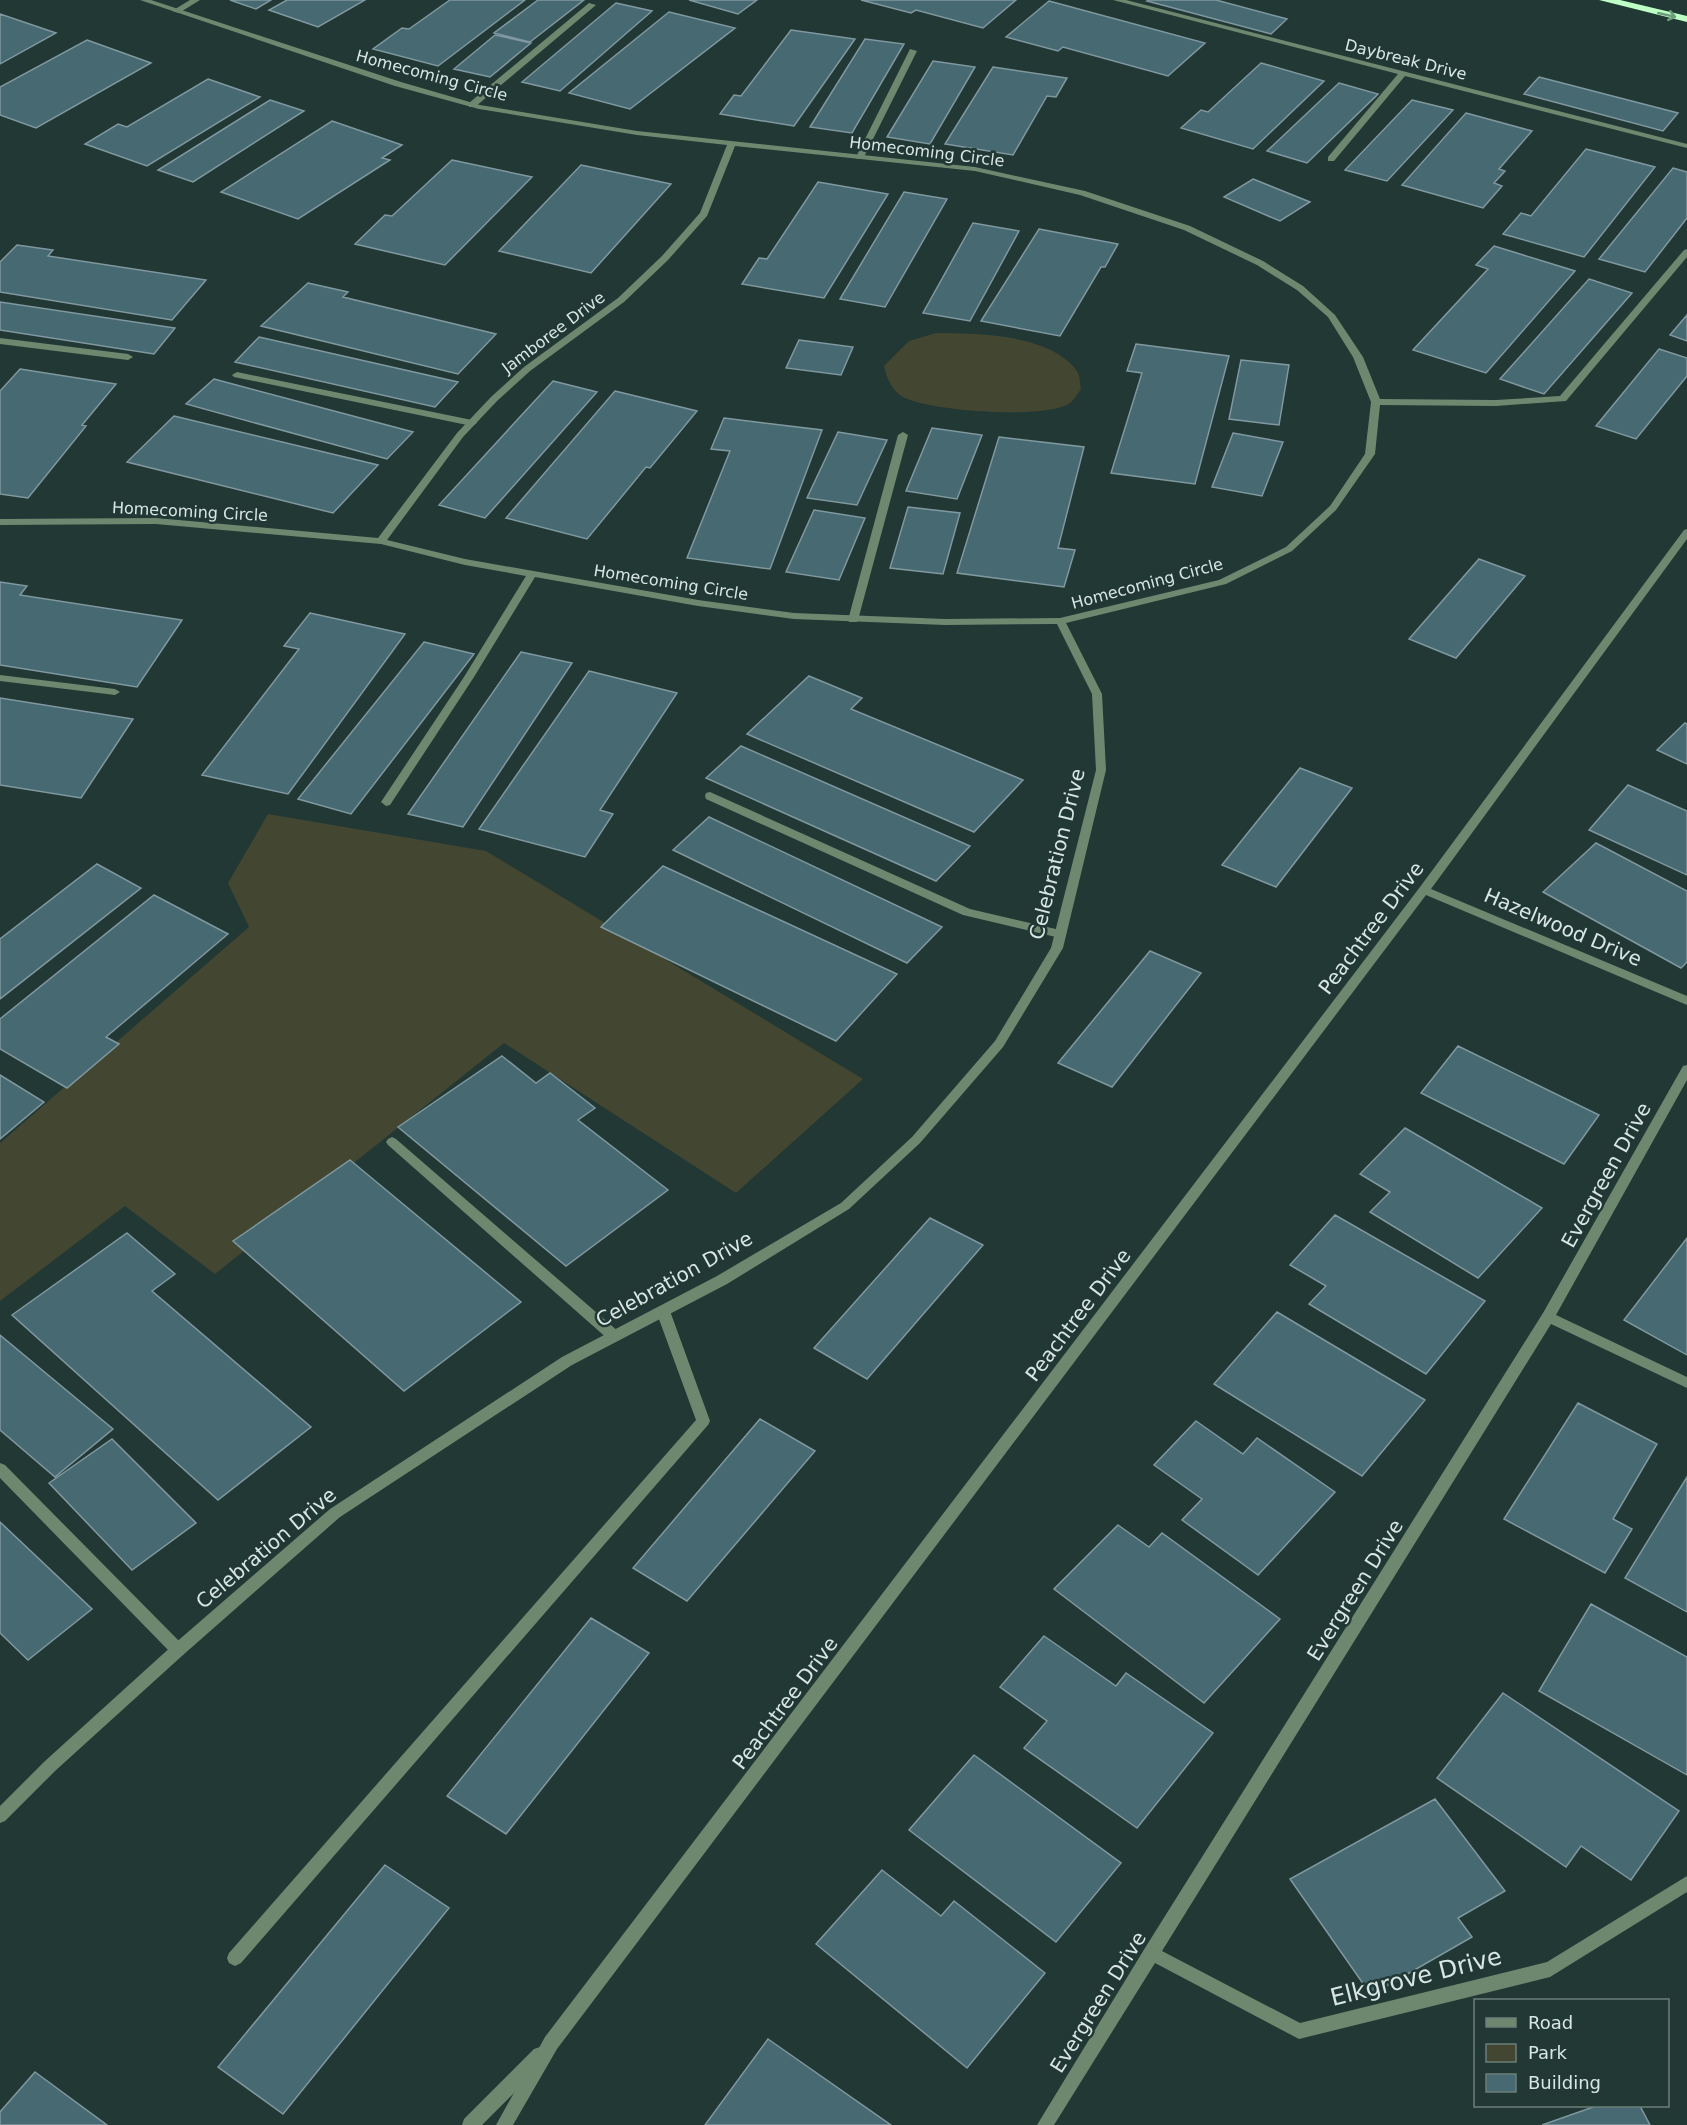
<svg xmlns="http://www.w3.org/2000/svg" width="1687" height="2125" viewBox="0 0 1687 2125" font-family="'DejaVu Sans',sans-serif">
	<rect width="100%" height="100%" fill="#213834"/>
	<path fill="#434631" d="M936,333c40,0 115,1 141,38 3,4 3,12 4,18 -3,4 -7,11 -11,14 -23,17 -143,8 -167,-6 -12,-7 -16,-19 -19,-31l25,-25z
		M268,814l218,37 377,228 -127,114 -232,-150 -289,231 -90,-68 -125,95v-158l249,-216 -21,-44z"/>
	<path fill="#466972" stroke="#80989f" stroke-width="1.5" d="M230,0h41l-15,9z
		M287,0h78l-47,27 -49,-17z
		M450,0h75l-87,66 -65,-17 29,-21 7,1z
		M538,0h46l-54,42 -36,-9z
		M689,0h68l-19,14z
		M861,0h155l-33,28 -67,-18 -5,3z
		M1149,0h67l71,19 -16,15 -124,-33z
		M1049,1l156,42 -37,33 -105,-29 -5,4 -52,-14z
		M616,3l36,8 -92,80 -38,-9z
		M669,12l66,16 -105,81 -61,-16z
		M0,14l56,19 -56,31z
		M791,30l64,9 -61,87 -74,-12 14,-19 7,1z
		M495,35l36,8 -41,34 -36,-8z
		M865,39l39,5 -52,89 -42,-6z
		M87,40l64,23 -115,65 -36,-13v-28z
		M933,61l42,6 -45,77 -43,-7z
		M1261,63l63,18 -71,68 -72,-21 20,-18 7,2z
		M993,67l74,11 -11,19 -9,-1 -34,59 -68,-11z
		M1539,77l139,36 -15,18 -139,-37z
		M208,79l52,18 -113,69 -62,-22 33,-20 9,3z
		M1339,83l39,11 -71,69 -40,-12z
		M270,100l34,11 -111,71 -35,-12z
		M1412,100l41,10 -66,71 -42,-11z
		M1466,113l66,18 -33,38 6,2 -11,12 8,3 -19,22 -81,-23z
		M332,121l70,24 -20,13 8,2 -92,59 -77,-27z
		M1586,149l69,18 -71,90 -81,-23 18,-21 10,3z
		M452,160l80,17 -87,88 -90,-21 30,-29 7,1z
		M581,165l90,19 -80,89 -92,-22z
		M1673,168l14,4v46l-42,54 -46,-13z
		M1253,179l57,23 -30,19 -56,-24z
		M818,182l70,12 -64,104 -82,-14 17,-26 8,1z
		M904,192l43,7 -62,108 -45,-8z
		M973,223l46,8 -49,90 -47,-8z
		M1039,229l79,15 -13,23h-4l-41,69 -79,-15z
		M17,245l36,5 -5,6 158,24 -34,40 -172,-28v-30z
		M1494,246l81,25 -89,102 -73,-23 75,-81 -12,-4z
		M1589,279l43,14 -88,101 -44,-15z
		M308,283l40,9 -5,5 153,37 -38,40 -197,-48z
		M0,302l175,26 -21,26 -154,-24z
		M1687,315v26l-17,-6z
		M259,337l199,45 -23,25 -200,-45z
		M799,340l54,7 -12,28 -55,-7z
		M1136,344l93,12 -34,128 -84,-11 31,-100 -15,-2z
		M1659,349l28,9v18l-51,63 -40,-13z
		M1241,360l48,5 -10,60 -50,-6z
		M20,369l96,15 -34,41 4,1 -58,72 -28,-4v-103z
		M214,379l199,53 -26,27 -201,-55z
		M553,381l44,11 -112,126 -46,-13z
		M615,391l82,20 -47,57 -4,-1 -59,72 -81,-21z
		M174,416l204,49 -45,48 -206,-51z
		M724,418l98,12 -52,139 -83,-11 43,-107 -19,-2z
		M932,428l50,7 -25,64 -51,-8z
		M838,432l49,8 -30,65 -50,-7z
		M1233,433l50,9 -21,54 -50,-9z
		M999,437l85,10 -26,101 17,2 -11,37 -107,-14z
		M908,507l52,6 -17,61 -53,-6z
		M814,510l51,8 -26,62 -53,-8z
		M1479,559l46,17 -69,82 -47,-19z
		M0,582l27,4 -7,9 162,25 -45,67 -137,-22z
		M310,613l95,21 -117,160 -86,-19 97,-126 -15,-3z
		M424,642l50,12 -123,160 -53,-15z
		M521,652l51,11 -109,164 -55,-13z
		M589,671l88,22 -77,117 13,4 -28,43 -106,-28z
		M809,676l53,22 -11,11 172,71 -49,52 -227,-98z
		M0,698l133,21 -52,79 -81,-13z
		M1685,723l2,1v40l-30,-14z
		M741,746l229,100 -34,35 -230,-103z
		M1300,768l52,20 -76,99 -54,-22z
		M1628,785l59,26v64l-98,-45z
		M709,817l233,110 -35,36 -234,-113z
		M1596,843l91,48v71l-6,6 -138,-76z
		M97,864l44,24 -141,111v-60z
		M663,866l234,108 -61,67 -235,-114z
		M154,895l74,39 -122,103 13,7 -52,44 -67,-39v-30z
		M1150,951l51,22 -89,114 -54,-24z
		M1458,1046l141,69 -35,49 -143,-71z
		M502,1056l34,27 14,-10 45,35 -17,12 90,70 -102,76 -168,-139z
		M0,1075l44,27 -44,37z
		M1405,1128l137,80 -64,70 -108,-66 20,-20 -30,-18z
		M350,1160l171,142 -117,89 -171,-150z
		M1335,1215l150,86 -59,73 -117,-70 17,-18 -36,-21z
		M930,1218l53,27 -116,134 -53,-31z
		M127,1233l48,41 -23,17 159,136 -93,73 -206,-185z
		M1687,1238v117l-63,-35z
		M1277,1312l148,88 -63,76 -148,-92z
		M0,1335l113,94 -58,48 -55,-47z
		M1578,1403l79,41 -44,75 19,10 -27,44 -101,-54z
		M760,1419l55,32 -128,150 -54,-33z
		M1196,1421l47,33 14,-16 78,54 -77,83 -76,-55 20,-21 -48,-34z
		M112,1439l84,84 -64,47 -83,-87z
		M1687,1477v135l-62,-34z
		M0,1522l92,87 -64,51 -28,-27z
		M1118,1525l31,22 13,-14 118,86 -76,84 -150,-114z
		M1591,1604l96,53v118l-148,-84z
		M591,1618l58,35 -143,181 -59,-38z
		M1044,1636l72,50 10,-13 87,60 -76,95 -113,-80 23,-27 -47,-34z
		M1503,1693l176,118 -48,69 -50,-34 -15,21 -129,-89z
		M974,1755l147,108 -65,79 -147,-112z
		M1435,1799l70,92 -47,27 14,19 -101,58 -81,-116z
		M385,1865l64,43 -166,206 -65,-47z
		M882,1870l59,46 13,-15 91,72 -78,95 -151,-124z
		M768,2039l123,86h-186z
		M35,2072l72,53h-107v-13z
		M1596,2106h44l10,19h-108z"/>
	<g fill="none" stroke-linecap="round" stroke-linejoin="round">
		<path fill="#6e8870" fill-rule="evenodd" d="M190,0h10l-21,13 -7,-2z
			M589,3l7,2 -121,102h-6v-4z
			M910,49l7,2 -53,106 -7,2 -1,-2z
			M237,372l235,48 5,3 -5,3 -238,-49 -2,-2z
			M903,432l5,3 -50,185 -1,2h-8l-1,-2 50,-185z
			M0,675l115,14 5,3 -5,3 -115,-14z
			M710,792l260,117 90,21 6,4 -6,4 -97,-23 -257,-116 -1,-3 1,-3z
			M392,1137l4,2 223,193 2,4 -2,4 -5,1 -5,-1 -221,-195 -2,-3 2,-3z
			M663,1306l5,1 2,4 40,110 -2,4 -467,538 -6,3 -6,-3 -2,-5 2,-5 467,-533 -40,-109 2,-4z
			M0,1463l5,2 178,180 2,5 -2,5 -5,1 -5,-1 -173,-177z
			M540,2047l6,2 2,6 -2,6 -64,64h-20l2,-6 70,-70z"/>
		<path fill="#6e8870" fill-rule="evenodd" d="M140,0h11l250,82 79,23 157,26 338,36 110,24 105,35 73,35 40,25 32,29 28,42 17,42 116,1 64,-4 124,-146 3,-1v8l-121,144 -70,5 -116,-1 -5,49 -39,56 -44,41 -66,33 -160,39 36,71 4,76 -43,178 -60,99 -83,96 -71,66 -122,75 -155,81 -232,152 -157,138 -128,116 -50,50 -5,2v-17l45,-45 128,-116 157,-136 232,-152 155,-81 124,-73 71,-66 83,-96 56,-93 45,-178 -4,-76 -35,-70 -112,1 -151,-6 -96,-13 -163,-29 -61,100 -84,128 -4,1 -5,-4 83,-125 62,-101 -61,-11 -84,-21 -225,-20 -156,1v-6l156,-1 222,20 79,-105 34,-36 33,-30 94,-69 44,-42 38,-43 27,-68 -90,-10 -158,-26 -84,-23zM735,146l240,25 105,24 104,35 73,35 40,25 31,27 25,40 18,45 -6,52 -35,52 -44,41 -67,33 -159,38 -115,1 -151,-6 -96,-13 -233,-41 -78,-19 76,-103 34,-36 33,-30 94,-69 44,-42 39,-44z
			M1113,0h13l561,144v4l-282,-72 -71,85h-6v-4l70,-83z
			M0,338l128,16 5,3 -5,3 -128,-16z
			M1687,529v10l-256,350 256,107v9l-261,-110 -869,1154 -44,76h-17l49,-88 875,-1150 264,-357z
			M1687,1065v15l-131,235 131,62v11l-136,-64 -389,627 138,72 247,-61 140,-86v16l-137,85 -251,62 -144,-76 -101,162h-17l108,-177 398,-635 140,-247z"/>
		<path fill="#bdffc5" fill-rule="evenodd" d="M1599,0h21l67,16v6z"/>
	</g>
	<defs><path id="oneway-shaft" d="M-6 0H5M1.5-3L5.5 0L1.5 3" fill="none" stroke-width="1.6" stroke-linecap="round" stroke-linejoin="round" transform="scale(1.5)"/></defs>
	<use stroke="#6f9c7c" href="#oneway-shaft" transform="translate(1667 15) rotate(13)"/>
	<g text-anchor="middle" stroke-width="5" stroke-linejoin="round" paint-order="stroke">
		<g font-size="16" fill="#d9e7e4" stroke="#213834">
			<text transform="translate(1406 59) rotate(14)" y="6">Daybreak Drive</text>
			<text transform="translate(432 75) rotate(15)" y="6">Homecoming Circle</text>
			<text transform="translate(927 151) rotate(7)" y="6">Homecoming Circle</text>
			<text transform="translate(553 332) rotate(-37)" y="6">Jamboree Drive</text>
			<text transform="translate(190 511) rotate(3)" y="6">Homecoming Circle</text>
			<text transform="translate(671 582) rotate(9)" y="6">Homecoming Circle</text>
			<text transform="translate(1147 583) rotate(-15)" y="6">Homecoming Circle</text>
		</g>
		<g font-size="20" fill="#d9e7e4" stroke="#213834">
			<text transform="translate(1057 854) rotate(-76)" y="7">Celebration Drive</text>
			<text transform="translate(1563 927) rotate(23)" y="7">Hazelwood Drive</text>
			<text transform="translate(1371 928) rotate(-53)" y="7">Peachtree Drive</text>
			<text transform="translate(1606 1175) rotate(-61)" y="7">Evergreen Drive</text>
			<text transform="translate(674 1279) rotate(-29)" y="7">Celebration Drive</text>
			<text transform="translate(1078 1315) rotate(-53)" y="7">Peachtree Drive</text>
			<text transform="translate(266 1548) rotate(-40)" y="7">Celebration Drive</text>
			<text transform="translate(1355 1590) rotate(-58)" y="7">Evergreen Drive</text>
			<text transform="translate(785 1703) rotate(-53)" y="7">Peachtree Drive</text>
			<text transform="translate(1098 2002) rotate(-58)" y="7">Evergreen Drive</text>
		</g>
		<g font-size="24" fill="#d9e7e4" stroke="#213834">
			<text transform="translate(1416 1977) rotate(-14)" y="8">Elkgrove Drive</text>
		</g>
	</g>
	<rect x="1474" y="1999" width="195" height="108" fill="#213834" stroke="#6b7e7a" stroke-width="1.5"/>
	<rect x="1486" y="2018" width="30" height="9" fill="#6e8870" stroke="#6b7e7a" stroke-width="1.5"/>
	<text x="1528" y="2029" font-size="18" fill="#d9e7e4">Road</text>
	<rect x="1486" y="2044" width="30" height="18" fill="#434631" stroke="#6b7e7a" stroke-width="1.5"/>
	<text x="1528" y="2059" font-size="18" fill="#d9e7e4">Park</text>
	<rect x="1486" y="2074" width="30" height="18" fill="#466972" stroke="#6b7e7a" stroke-width="1.5"/>
	<text x="1528" y="2089" font-size="18" fill="#d9e7e4">Building</text>
</svg>
